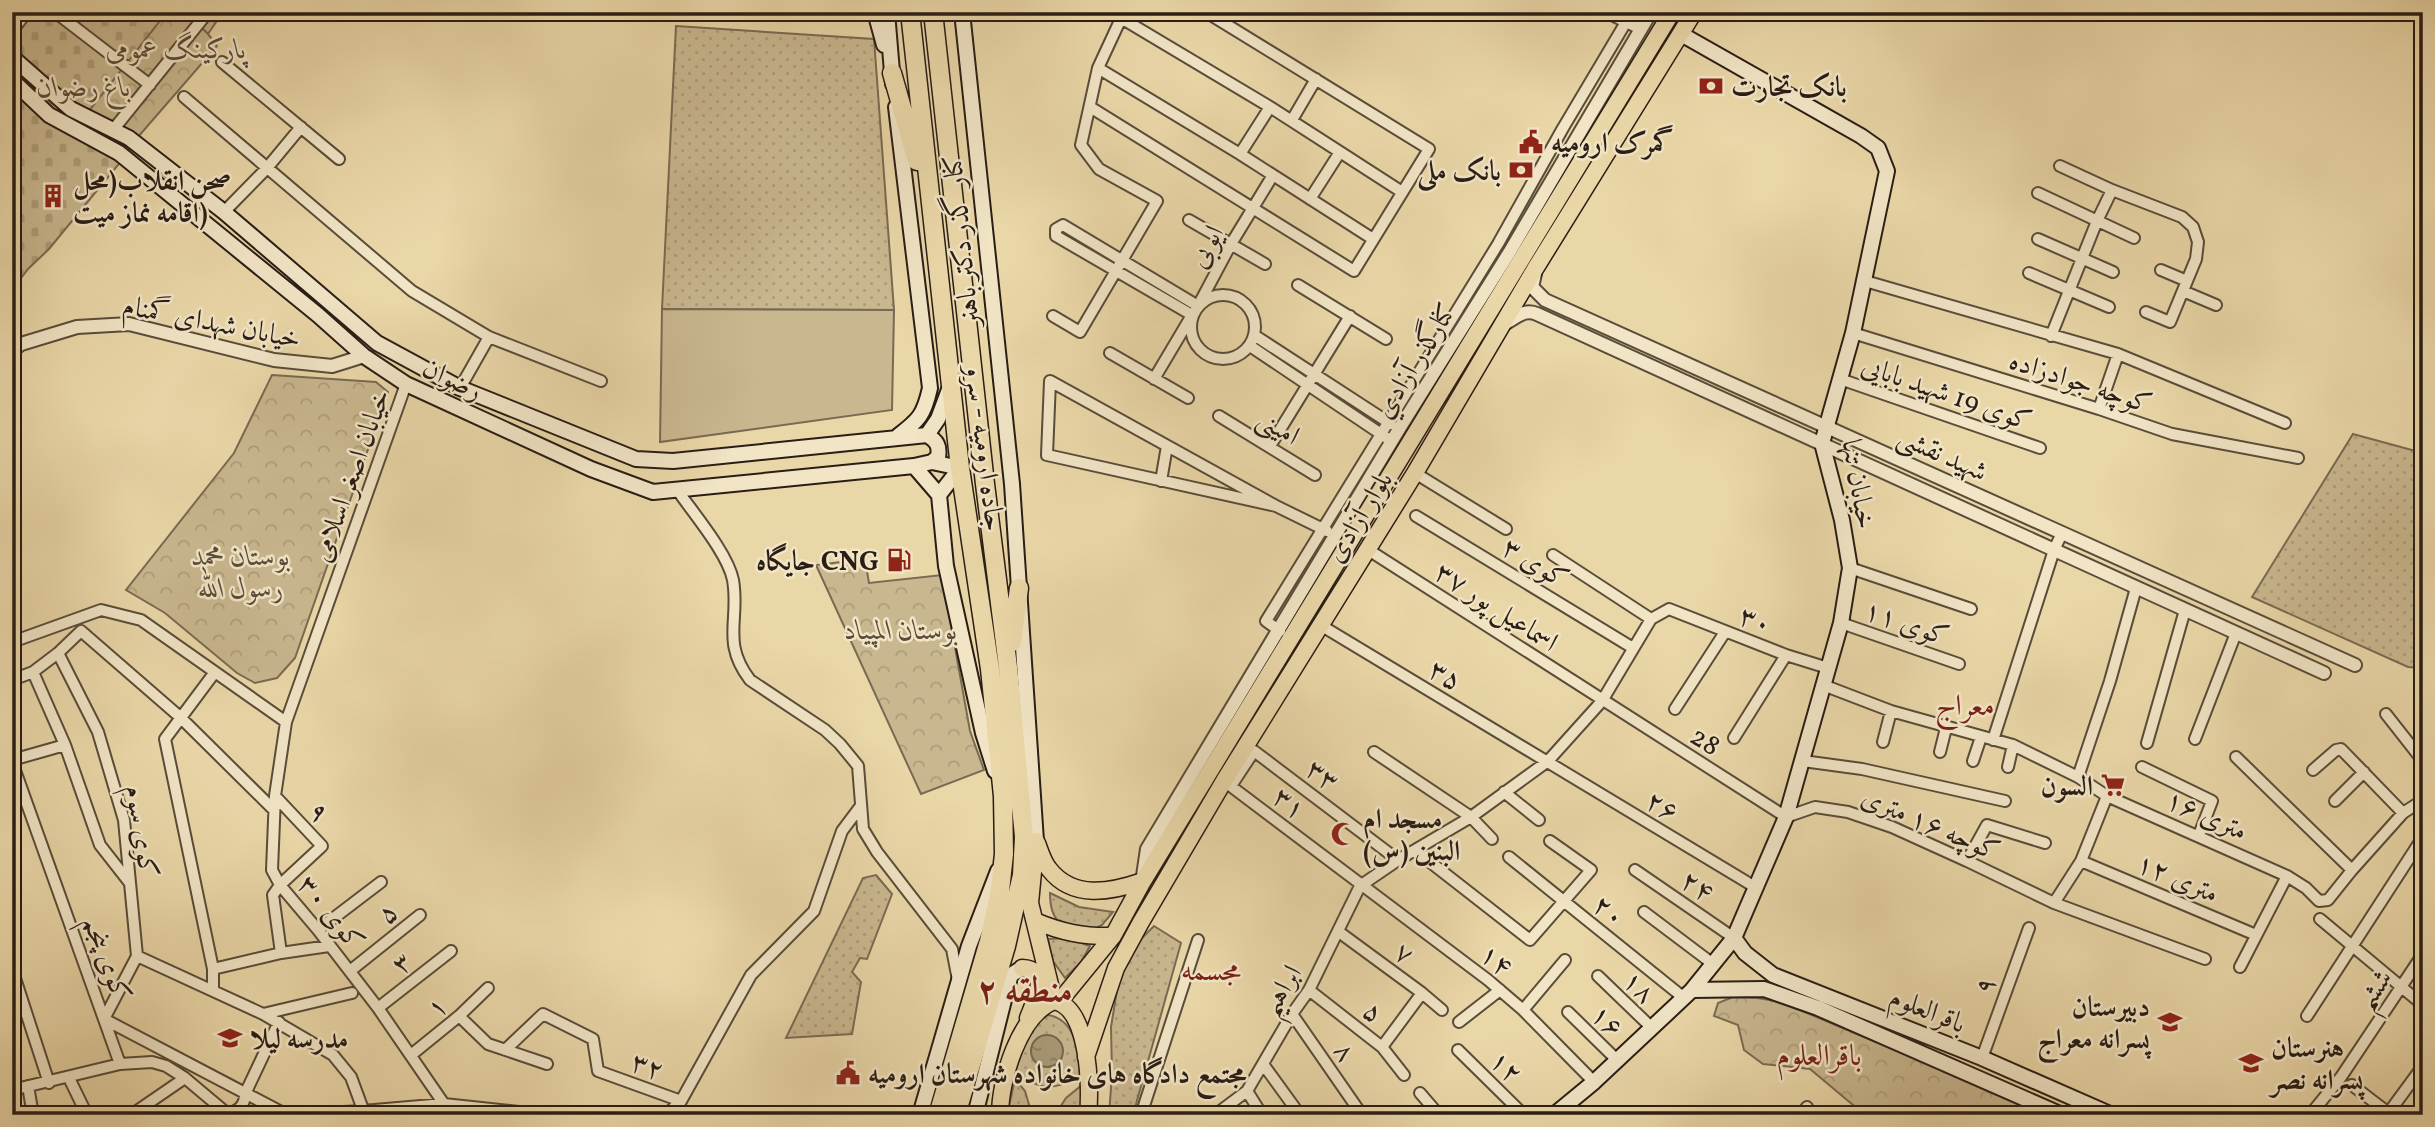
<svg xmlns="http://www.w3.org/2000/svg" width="2435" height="1127" viewBox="0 0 2435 1127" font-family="Vollkorn,Amiri,serif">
	<defs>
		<pattern id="grass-dots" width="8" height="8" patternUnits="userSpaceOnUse" patternTransform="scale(1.75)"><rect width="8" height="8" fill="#c9b78f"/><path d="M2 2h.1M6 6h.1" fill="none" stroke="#ad9d7a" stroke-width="1.8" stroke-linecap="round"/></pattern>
		<pattern id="cemetery-stones" width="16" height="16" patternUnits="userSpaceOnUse" patternTransform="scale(1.75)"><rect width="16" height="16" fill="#c9b78f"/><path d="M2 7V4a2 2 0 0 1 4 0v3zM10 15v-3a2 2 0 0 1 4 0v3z" fill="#ad9d7a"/></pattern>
		<pattern id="park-crowns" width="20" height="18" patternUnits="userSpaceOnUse" patternTransform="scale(1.75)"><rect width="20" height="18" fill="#c9b78f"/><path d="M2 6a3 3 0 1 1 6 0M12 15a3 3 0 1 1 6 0" fill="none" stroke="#ad9d7a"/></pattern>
		<pattern id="water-ripples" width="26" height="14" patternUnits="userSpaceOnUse" patternTransform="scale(1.75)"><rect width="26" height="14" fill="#a89876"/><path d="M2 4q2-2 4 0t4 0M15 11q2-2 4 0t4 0" fill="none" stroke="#897b60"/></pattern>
	</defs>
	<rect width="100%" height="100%" fill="#ead7a8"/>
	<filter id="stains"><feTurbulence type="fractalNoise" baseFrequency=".00286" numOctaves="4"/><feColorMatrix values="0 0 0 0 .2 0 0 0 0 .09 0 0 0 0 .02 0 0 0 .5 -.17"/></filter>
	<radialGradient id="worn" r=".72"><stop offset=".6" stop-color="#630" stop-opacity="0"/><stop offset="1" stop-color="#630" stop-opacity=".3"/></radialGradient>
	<path fill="url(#grass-dots)" stroke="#796a52" stroke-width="2" d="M676,26l198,13 20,271 -232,-1z
		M2353,434l70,19v215l-15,-1 -156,-70z
		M876,875l16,19 -25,65 -7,-1 -8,14 9,10 -9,52 -66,4 77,-160z
		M1050,893l29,14 34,5 -11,13 -14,7c-27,-6 -38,-9 -38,-39z
		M1154,926l27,17 -48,172h-24l3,-41 -1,-47 9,-55 14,-26z
		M1067,938l23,8 -9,16 -16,16 -12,-17 -5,-22z
		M1048,1015c28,4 31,38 32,61 -27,16 -39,13 -65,-2 5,-23 12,-47 33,-59z
		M1015,1079l10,12 7,24h-25z
		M1082,1085l-1,30h-26l11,-17z"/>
	<path fill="url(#cemetery-stones)" stroke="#796a52" stroke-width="2" d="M12,12h211l-105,153 -69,84 -21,20 -16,21z"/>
	<path fill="url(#park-crowns)" stroke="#796a52" stroke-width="2" d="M167,12c21,0 39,17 50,34l-79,91 -49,-26z
		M272,375l104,7 12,10 -93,266 -18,20 -22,5 -18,-10 -72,-60 -39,-23 108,-137z
		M865,559l4,24 73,-8 28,156 14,39 -63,24 -105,-229z
		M1733,997l24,1 24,4 268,113h-184l-55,-46 -47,-5 -19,-14 -6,-25 -24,-9 4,-13z"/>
	<path fill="#c9b78f" stroke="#796a52" stroke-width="2" d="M662,309l232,1 -2,100 -232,32z"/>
	<path fill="url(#water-ripples)" stroke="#75674f" stroke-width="2" d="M1031 1051a16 16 0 1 1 32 0a16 16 0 1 1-32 0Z"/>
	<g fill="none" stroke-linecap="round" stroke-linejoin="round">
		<g stroke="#594c39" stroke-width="14">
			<path id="minor" d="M55,12l95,73
				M1121,18l149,89
				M12,31l15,-19
				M222,62l117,97
				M1098,68l142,86
				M184,97l228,194 77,46 112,44
				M1090,107l264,164 75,-122 -223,-137
				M1292,120l24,-41
				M113,130l95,-118
				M1340,152l62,40
				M2060,166l52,24 70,27 11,10 5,15 -2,17 -26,63 -24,-10
				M2038,193l96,45
				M1310,199l30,-47 -70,-45 -30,47 133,85
				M224,212l43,-44 34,-41
				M1189,220l76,44
				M2038,239l75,33
				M2161,270l26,11
				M2029,273l80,34
				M1865,281l253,73 167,69
				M1298,285l88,54
				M2183,291l33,14
				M1191 327a32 32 0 1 1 64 0a32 32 0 1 1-64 0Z
				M1053,316l27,16 77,-131 -58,-32 -18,-24 17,-77 26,-56
				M1853,333l246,76 73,25 126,24
				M1254,335l137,89
				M2051,336l46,-115 15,-31
				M1250,346l137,92
				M1110,353l78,45
				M1154,379l38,-64 -136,-79v-7l7,-4 135,81 33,-62 42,-69
				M1840,379l200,69
				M460,388l29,-51
				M2099,409l19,-55
				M1219,416l96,59
				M1270,446l80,-130
				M1415,473l91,56
				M1161,481l6,-35
				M678,491c16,23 50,63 55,89 7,40 -12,62 17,100l75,50 15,14 18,22 5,63 14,23 75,97 6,31
				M1276,506l-229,-51 3,-74 226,125 51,25
				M1416,516l217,132
				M1367,549l419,268 29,-10 33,5 44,15 75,34 87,42 151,56
				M1553,555l98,64
				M1850,568l121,41
				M1841,623l118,41
				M1322,626l433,261
				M1280,631l-14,-10 232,-377 65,-116 69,-116
				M12,642l89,-32 40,10 145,102 120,-338
				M58,653l40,79 26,88 13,136 -33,63
				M33,672l25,-19 23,-22 99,86 94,93
				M12,680l21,-8 32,73 35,100 29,37
				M1823,685l68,26 122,34 65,32 29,19 180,80 19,12 13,13 9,-1 24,-30
				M1675,709l50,-77
				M2386,714l37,47
				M286,722l-11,74 -3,74 8,15 38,45 60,78 66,96 3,11
				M1734,738l52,-83
				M2195,739l41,-106
				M1993,740l61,-190 8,-17
				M1883,742l8,-31
				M2147,743l38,-133
				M1374,752l97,65 21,22
				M1940,752l6,-24
				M2236,757l116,113 51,-57 20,-13
				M12,760l53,-15
				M1803,761l59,8 143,32
				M1973,761l8,-24
				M12,762l108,302
				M2008,767l5,-22
				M2142,767l70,34 -13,34
				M2313,770l23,-20 5,-1 62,64
				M2078,777l32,-96 26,-93
				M1224,781l264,199 35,30 71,72
				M1231,786l23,-35 144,109
				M1504,792l35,28
				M275,796l47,50 -42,39 -7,10 8,58
				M2335,801l29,-29
				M1416,851l114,89 61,-70 -41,-29
				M1509,857l175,141
				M1967,861l20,-36 58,18
				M2081,861l175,74
				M1635,870l99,68
				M1360,886l38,-26 73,-43 77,-56 54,-60 49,-82 18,-10 117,46 42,13
				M2054,903l27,-42 26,-65
				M1644,912l69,52
				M2320,919l103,86
				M318,930l63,-48
				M1339,932l83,61 20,17
				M137,956l126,58 70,41 18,22 14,38
				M2240,967l47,-91
				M12,969l37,114
				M213,969l-48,-230 50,-67
				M350,971l70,-56
				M1598,976l54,52
				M213,989v-20l68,-16 48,-7
				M1309,990l73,57 22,28
				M378,1008l73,-57
				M1523,1010l42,-50
				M1568,1012l49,48
				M263,1014l89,-21
				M1292,1014l70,101
				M459,1016l29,28 59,20
				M2307,1016l116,-179
				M104,1019l181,95
				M1459,1022l41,-32
				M1382,1047l40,-54
				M505,1050l38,-36 50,25 5,32 83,30
				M1458,1050l66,65
				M411,1055l48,-39 29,-28
				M1982,1058l47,-130
				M1263,1064l37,51
				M69,1078l18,37
				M2352,1085l39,30
				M28,1086l5,29
				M12,1090l108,-26 32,-2 14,4 19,12 44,37
				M1247,1091l15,24
				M1420,1093l19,22
				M227,1113c11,-1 18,-8 18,-19l34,-72
				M131,1115l54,-37
				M284,1115l79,-4 81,-7 102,11
				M666,1115l15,-14 70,-126 63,-64 28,-80 18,-24
				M1141,1115l57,-175
				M1215,1115l32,-24 45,-77 17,-24 51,-104
				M1801,1115l6,-8
				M2310,1115l31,-38 82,-123
				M2387,1115l36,-49"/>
		</g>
		<g stroke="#594c39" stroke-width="16">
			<path id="tertiary" d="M1608,12l33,16
				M1535,274l-3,13 13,13 810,365
				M1504,324c12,-6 20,-16 33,-10l787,359
				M12,351l9,-7 56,-17 52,-3 145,36 58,6 32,-10
				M1143,876l4,-27 252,-420 110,-176 142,-241"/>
		</g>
		<g stroke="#291d14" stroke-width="18">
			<path id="secondary" d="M875,12l9,33
				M887,12l6,72
				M962,12l50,472 24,357
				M12,57l59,52 58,29 95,74 153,131 83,45 176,71 37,2 254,-26 11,-16 12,-32
				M12,80l37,35 70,38 199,162 46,41 42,28 185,85 62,23 261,-26 18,-4 28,6 -21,27
				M896,107l34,281c-6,27 -11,32 -32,48
				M927,435c10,6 13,11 11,22l-6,5
				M914,466l25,29 7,71 37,167 12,38
				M1734,938l11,15 28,22 209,83 130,57
				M1692,990l72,-1 54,19 244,107
				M920,1115l49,-169 29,-75
				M975,1115l33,-131 3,-9 11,-7
				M1554,1115l40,-33 98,-92 42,-52 52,-121 55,-194 9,-55 -8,-48 -20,-77 31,-110 34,-162 -9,-23 -17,-12 -180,-102"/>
		</g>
		<g stroke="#291d14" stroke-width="19">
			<path id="primary" d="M1036,841l-6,62 24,98
				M1037,843c3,8 6,19 12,26 24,31 62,23 94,12
				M1035,921c26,11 49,16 78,15
				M1022,968c30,1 12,34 6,50
				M1059,1002l54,-66 30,-55 529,-869
				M1086,1057l30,-89 25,-46 83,-141 191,-308 120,-204 159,-257
				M1000,1115c0,-35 19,-100 54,-114 35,6 37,87 34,114"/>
		</g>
		<g stroke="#291d14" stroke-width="21">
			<path id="trunk" d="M910,12l50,456 30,201 13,127 1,58 -4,37 -11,50 -51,174
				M933,12l52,472 23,183 16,170 -2,38 -16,71 -50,169
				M892,73l25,88
				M1012,642l7,-54"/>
		</g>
		<use href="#minor" stroke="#f1e5c6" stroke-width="10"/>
		<use href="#tertiary" stroke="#f1e5c6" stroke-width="12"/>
		<use href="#secondary" stroke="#f1e5c6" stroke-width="14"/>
		<use href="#primary" stroke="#ead7a8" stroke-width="16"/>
		<use href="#trunk" stroke="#ead7a8" stroke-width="18"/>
	</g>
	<defs>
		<g id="bank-bare" transform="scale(1.89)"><path d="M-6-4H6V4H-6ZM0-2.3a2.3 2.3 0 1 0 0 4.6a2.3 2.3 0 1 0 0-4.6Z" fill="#8f2418" stroke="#f1e5c6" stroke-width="2.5" paint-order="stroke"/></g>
		<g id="civic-bare" transform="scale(1.89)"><path d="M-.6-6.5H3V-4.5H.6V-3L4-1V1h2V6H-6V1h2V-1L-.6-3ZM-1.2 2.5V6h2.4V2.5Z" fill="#8f2418" stroke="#f1e5c6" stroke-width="2.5" paint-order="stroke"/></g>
		<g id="building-bare" transform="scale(1.89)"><path d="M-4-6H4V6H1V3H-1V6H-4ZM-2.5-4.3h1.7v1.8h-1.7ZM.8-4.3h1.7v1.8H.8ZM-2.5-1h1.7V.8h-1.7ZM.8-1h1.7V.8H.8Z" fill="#8f2418" stroke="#f1e5c6" stroke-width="2.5" paint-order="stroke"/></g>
		<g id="fuel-bare" transform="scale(1.89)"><path d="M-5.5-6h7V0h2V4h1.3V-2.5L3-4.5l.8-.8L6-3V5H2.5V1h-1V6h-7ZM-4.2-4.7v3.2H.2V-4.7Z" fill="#8f2418" stroke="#f1e5c6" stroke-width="2.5" paint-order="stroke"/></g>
		<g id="supermarket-bare" transform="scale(1.89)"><path d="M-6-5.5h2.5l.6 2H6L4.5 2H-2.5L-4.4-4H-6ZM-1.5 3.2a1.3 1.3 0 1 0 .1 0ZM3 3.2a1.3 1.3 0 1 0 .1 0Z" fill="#8f2418" stroke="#f1e5c6" stroke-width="2.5" paint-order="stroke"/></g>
		<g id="mosque-bare" transform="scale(1.89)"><path d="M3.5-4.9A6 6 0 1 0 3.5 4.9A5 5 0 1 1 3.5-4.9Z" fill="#8f2418" stroke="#f1e5c6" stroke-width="2.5" paint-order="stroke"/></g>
		<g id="school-bare" transform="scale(1.89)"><path d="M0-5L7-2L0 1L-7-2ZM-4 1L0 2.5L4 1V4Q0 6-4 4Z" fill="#8f2418" stroke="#f1e5c6" stroke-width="2.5" paint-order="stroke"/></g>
	</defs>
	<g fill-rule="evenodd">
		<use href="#bank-bare" x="1711" y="86"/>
		<use href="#civic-bare" x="1531" y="142"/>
		<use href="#bank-bare" x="1521" y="170"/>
		<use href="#building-bare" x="53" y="196"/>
		<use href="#fuel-bare" x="899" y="560"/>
		<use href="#supermarket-bare" x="2113" y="785"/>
		<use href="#mosque-bare" x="1343" y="834"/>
		<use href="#school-bare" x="2170" y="1022"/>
		<use href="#school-bare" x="230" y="1038"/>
		<use href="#school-bare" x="2251" y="1063"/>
		<use href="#civic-bare" x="848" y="1073"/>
	</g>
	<g text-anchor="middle" stroke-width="5" stroke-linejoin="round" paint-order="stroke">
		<g font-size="28" font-style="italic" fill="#594b39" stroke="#f1e5c6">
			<text x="176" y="58">پارکینگ عمومی</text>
			<text x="84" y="96">باغ رضوان</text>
			<text x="241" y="565">بوستان محمد<tspan x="241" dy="32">رسول الله</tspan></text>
			<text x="901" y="639">بوستان المپیاد</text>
		</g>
		<g font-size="28" font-weight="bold" fill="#291d14" stroke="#f1e5c6" text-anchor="start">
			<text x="1731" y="96">بانک تجارت</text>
			<text x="1551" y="152">گمرک ارومیه</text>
			<text x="1501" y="180" text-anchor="end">بانک ملى</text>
			<text x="73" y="190">صحن انقلاب(محل<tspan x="73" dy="32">اقامه نماز میت)</tspan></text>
			<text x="879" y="570" text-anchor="end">جایگاه CNG</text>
			<text x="2093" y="795" text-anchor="end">السون</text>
			<text x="1363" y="828">مسجد ام<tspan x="1363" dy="32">البنین (س)</tspan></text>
			<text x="2150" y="1016" text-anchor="end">دبیرستان<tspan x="2150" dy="32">پسرانه معراج</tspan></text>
			<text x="250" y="1048">مدرسه لیلا</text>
			<text x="2271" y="1057">هنرستان<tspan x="2271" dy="32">پسرانه نصر</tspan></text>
			<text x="868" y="1083">مجتمع دادگاه های خانواده شهرستان ارومیه</text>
		</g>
		<g font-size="28" fill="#291d14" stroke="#f1e5c6">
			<text transform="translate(960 241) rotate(-96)" y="10">کنار گذر دکتر باهنر</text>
			<text transform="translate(1205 246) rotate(-62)" y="10">ایوبی</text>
			<text transform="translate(212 321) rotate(11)" y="10">خیابان شهدای گمنام</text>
			<text transform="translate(1414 360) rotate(-58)" y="10">کنارگذر آزادي</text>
			<text transform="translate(453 378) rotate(25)" y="10">رضوان</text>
			<text transform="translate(2081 381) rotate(18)" y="10">کوچه جوادزاده</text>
			<text transform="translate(1947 392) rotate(19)" y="10">کوی 19 شهید بابایی</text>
			<text transform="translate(1279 426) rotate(31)" y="10">امینی</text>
			<text transform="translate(986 448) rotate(83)" y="10">جاده ارومیه - سرو</text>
			<text transform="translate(1943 453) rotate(24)" y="10">شهید نقشی</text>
			<text transform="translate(350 475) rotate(-70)" y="10">خیابان اصغر اسلامی</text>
			<text transform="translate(1860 484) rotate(80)" y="10">خیابان تنها</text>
			<text transform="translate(1358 516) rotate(-58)" y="10">بلوار آزادی</text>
			<text transform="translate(1536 562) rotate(31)" y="10">کوی ۳</text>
			<text transform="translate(1497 606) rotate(33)" y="10">اسماعیل پور ۳۷</text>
			<text transform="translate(1756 619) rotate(21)" y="10">۳۰</text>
			<text transform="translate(1907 622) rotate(19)" y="10">کوی ۱۱</text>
			<text transform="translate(1446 674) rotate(31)" y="10">۳۵</text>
			<text transform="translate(1706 740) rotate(32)" y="10">28</text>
			<text transform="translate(1323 774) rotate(37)" y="10">۳۳</text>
			<text transform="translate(1290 802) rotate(38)" y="10">۳۱</text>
			<text transform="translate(1663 805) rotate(31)" y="10">۲۶</text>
			<text transform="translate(320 811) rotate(47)" y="10">۹</text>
			<text transform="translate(2207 814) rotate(24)" y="10">۱۶ متری</text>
			<text transform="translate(1931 823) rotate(23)" y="10">کوچه ۱۶ متری</text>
			<text transform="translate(143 831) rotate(81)" y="10">کوی سوم</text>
			<text transform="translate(2178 877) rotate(23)" y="10">۱۲ متری</text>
			<text transform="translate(1698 885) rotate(34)" y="10">۲۴</text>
			<text transform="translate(1610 910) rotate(39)" y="10">۲۰</text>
			<text transform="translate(332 912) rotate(51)" y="10">کوی ۳۰</text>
			<text transform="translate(387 912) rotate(-38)" y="10">۵</text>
			<text transform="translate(1405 952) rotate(36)" y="10">۷</text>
			<text transform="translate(108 958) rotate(69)" y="10">کوی پنجم</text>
			<text transform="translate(1497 959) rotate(38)" y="10">۱۴</text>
			<text transform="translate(401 962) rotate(-38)" y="10">۳</text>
			<text transform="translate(1984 985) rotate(-70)" y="10">۹</text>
			<text transform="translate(1640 986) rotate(44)" y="10">۱۸</text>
			<text transform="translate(2373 989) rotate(-56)" y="10">ششم</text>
			<text transform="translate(1280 990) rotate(-59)" y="10">ابراهیم</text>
			<text transform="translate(436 1006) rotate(-41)" y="10">۱</text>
			<text transform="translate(1928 1009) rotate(22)" y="10">باقرالعلوم</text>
			<text transform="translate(1374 1011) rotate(39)" y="10">۵</text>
			<text transform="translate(1608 1020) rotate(45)" y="10">۱۶</text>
			<text transform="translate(1346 1051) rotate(55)" y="10">۸</text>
			<text transform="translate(648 1065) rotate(20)" y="10">۳۲</text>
			<text transform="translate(1507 1066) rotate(45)" y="10">۱۲</text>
		</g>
		<g font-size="30" fill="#7a1f14" stroke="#f1e5c6">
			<text x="1965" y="715">معراج</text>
			<text x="1211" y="980">مجسمه</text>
			<text x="1819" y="1065">باقرالعلوم</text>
		</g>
		<g font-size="35" font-weight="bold" fill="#7a1f14" stroke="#f1e5c6">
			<text x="1025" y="1001">منطقه ۲</text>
		</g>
	</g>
	<rect width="2435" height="1127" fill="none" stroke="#ead7a8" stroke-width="42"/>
	<rect x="14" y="14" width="2407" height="1099" fill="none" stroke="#291d14" stroke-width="3.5"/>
	<rect x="21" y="21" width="2393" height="1085" fill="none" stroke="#291d14" stroke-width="2"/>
	<rect width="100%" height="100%" filter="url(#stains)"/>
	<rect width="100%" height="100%" fill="url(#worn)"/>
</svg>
